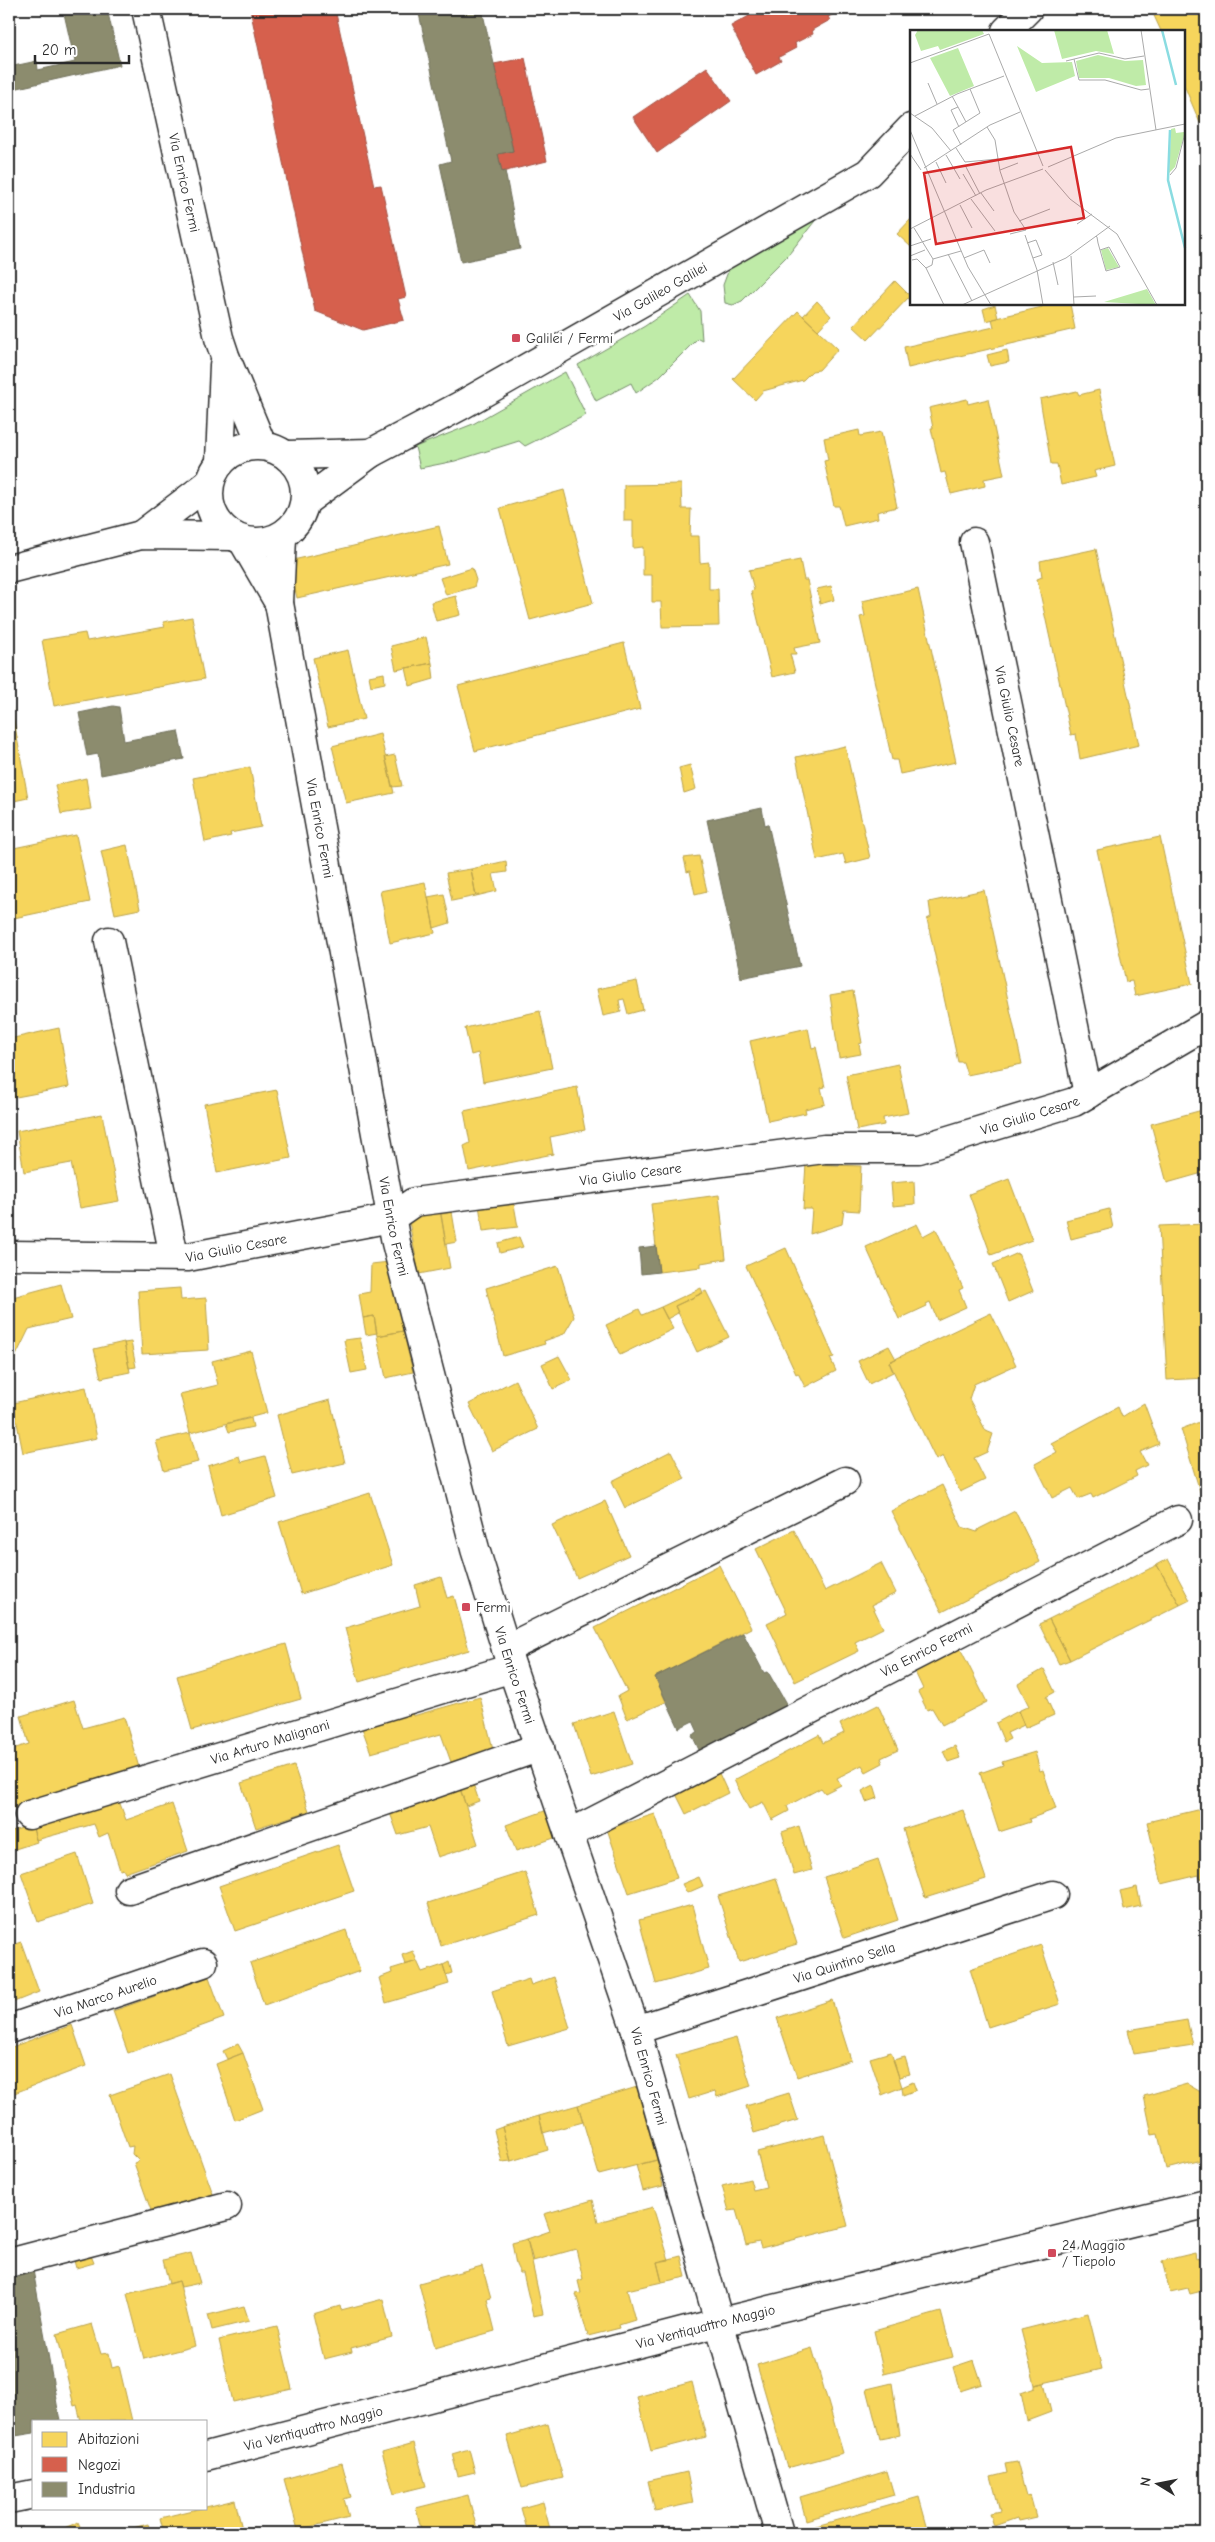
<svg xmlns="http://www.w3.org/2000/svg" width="1215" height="2542" viewBox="0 0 1215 2542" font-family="'Comic Neue',sans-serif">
	<rect width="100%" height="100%" fill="#fff"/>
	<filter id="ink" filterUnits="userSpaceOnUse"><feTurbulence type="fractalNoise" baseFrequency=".02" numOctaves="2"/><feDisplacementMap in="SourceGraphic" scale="10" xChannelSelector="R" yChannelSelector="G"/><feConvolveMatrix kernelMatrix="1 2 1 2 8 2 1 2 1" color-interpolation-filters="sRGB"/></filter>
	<g filter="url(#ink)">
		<path fill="#bfeba8" stroke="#758b6a" d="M825,208l-36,46 -47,47 -9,4 -8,-2 -2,-18 6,-16z
			M690,295l10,16 2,29 -4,-2 -39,39 -23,16 -5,-10 -35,18 -18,-36 67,-39z
			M565,372l21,43 -61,31 -6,-5 -64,20 -35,7 -5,-21 58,-23z"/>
		<path fill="#f6d55c" stroke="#b9a24d" d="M1151,9h55v112l-6,2 -16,-38v-54h-23z
			M911,219v28l-14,-13z
			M895,281l15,15 -42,44 -15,-14z
			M817,301l14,15 -13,14 -15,-14z
			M1041,304h29l5,25 -167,39 -4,-21 90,-20 -2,-8 50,-12z
			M995,305l3,13 -12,3 -3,-12z
			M798,311l40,38 -19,21 -7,1 -9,9 -40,11 -8,9 -22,-21z
			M1007,350l2,12 -19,4 -3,-11z
			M1099,390l16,76 -21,5 2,6 -35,8 -4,-21h-6l-11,-65 37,-8 2,4z
			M967,399l1,5 20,-5 16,76 -20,4 1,7 -34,8 -6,-22 -4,1 -10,-45h2l-4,-20z
			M859,430l1,6 21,-4 16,75 -20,5 1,6 -34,8 -5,-20h-5l-10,-45 4,-1 -4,-22z
			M681,484l1,25h9l-1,27h9l1,27 9,-1v27h9l1,37 -57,1 -1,-25h-9v-27h-9v-28l-10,1v-27h-9v-36z
			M564,490l29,113 -63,17 -30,-112z
			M439,526l9,38 -151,34 -8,-37z
			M1096,549l43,196 -59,14 -4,-25 -5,1 -34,-156 5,-2 -2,-16z
			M800,560l4,20h3l13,63 -26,5 2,6h-6l5,18 -23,5 -21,-86 3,-1 -5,-20z
			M472,568l4,12 -2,7 -28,8 -6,-17z
			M831,586l3,14 -14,4 -3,-15z
			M918,589l38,173 -56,12 -3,-14h-5l-32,-143 5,-1 -3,-15z
			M456,596l4,19 -24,6 -5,-19z
			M192,617l12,62 -150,27 -12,-66 43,-7 2,8 78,-14 -2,-5z
			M426,637l6,26 -36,7 -5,-24z
			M624,643l16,66 -165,42 -17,-65z
			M348,650l16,69 -36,8 -15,-69z
			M432,663l2,16 -24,7 -4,-18z
			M384,673l1,10 -14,3 -2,-10z
			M9,693l19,105 -19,4z
			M380,734l14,59 -48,10 -14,-57z
			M845,746l25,112 -24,6 -3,-10 -26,6 -21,-103z
			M395,755l7,31 -10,1 -7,-30z
			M690,765l6,24 -12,4 -5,-25z
			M250,767l11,60 -31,6 1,3 -26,6 -12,-64z
			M86,778l5,31 -30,5 -6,-29z
			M76,835l14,67 -81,17v-70z
			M1160,837l32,147 -57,12 -3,-15 -6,1 -29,-132z
			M127,845l13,64 -25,5 -14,-63z
			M699,856l8,35 -12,3 -5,-23 -3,1 -3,-14z
			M506,861l1,11 -14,2 4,17 -21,5 -5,-27z
			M471,869l5,27 -24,5 -6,-28z
			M425,882l10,51 -45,10 -10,-52z
			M984,890l38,174 -55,11 -4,-13h-5l-31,-143 4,-2 -2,-15z
			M444,894l6,29 -16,5 -6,-31z
			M637,981l6,29 -15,4 -4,-15 -5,1 2,12 -18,4 -6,-27z
			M853,991l9,52 -3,1 2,10 -22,4 -9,-63z
			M540,1011l12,57 -69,14 -5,-29 -7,2 -6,-27z
			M59,1028l10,59 -58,11 -2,-59z
			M808,1028l4,20 4,-1 9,40 -4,1 4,16 -20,5 1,4 -38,8 -18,-80z
			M898,1064l10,49 -25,5 1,7 -27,5 -11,-55z
			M577,1087l8,43 -35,7 3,17 -84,17 -5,-25 6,-3 -6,-32z
			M277,1090l14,68 -74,15 -13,-69z
			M1206,1109v63l-39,11 -16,-59z
			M102,1114l17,87 -39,7 -9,-45 -47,9 -7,-41z
			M806,1164l55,2 -2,45 -15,-1 -2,14 -32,10 2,-25h-9z
			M1009,1179l23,61 -41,15 -22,-61z
			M914,1181l1,23 -22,2 -2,-23z
			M719,1195l7,64 -25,4v4l-42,5 -8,-68z
			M513,1199l5,28 -35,4 -4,-26z
			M1109,1209l4,19 -42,11 -5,-19z
			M440,1210l10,58 -31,6 -11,-58z
			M452,1212l5,30 -11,2 -5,-30z
			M917,1224l6,12 13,-7 27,59 -4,2 7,17 -29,13 -7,-18 -4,2 1,2 -28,13 -33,-72z
			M1206,1224v154l-39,2 -8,-154z
			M519,1237l4,10 -23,6 -2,-10z
			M786,1248l48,109 -4,1 6,13 -31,16 -7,-14 -2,1 -50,-108z
			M1018,1253l15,38 -25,11 -15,-38z
			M390,1262l13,69 -26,5 -3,-20 -11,2 -4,-24 11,-2 1,-28z
			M558,1266l16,51 -10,17 -20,7 1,3 -42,12 -17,-68z
			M61,1284l10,35 -42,10 -19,39 -1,-1v-69z
			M180,1288l1,12 25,-2 3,52 -67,4 -4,-63z
			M701,1288l2,5 -28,13 3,7 -11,6 -6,-12z
			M706,1291l23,46 -32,15 -22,-46z
			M661,1307l12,22 -53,26 -14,-30 33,-16 3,6z
			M991,1313l25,52 -42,19 -5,15 17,32 7,3 -6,18 -13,6 11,22 -25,12 -17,-36 -7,4 -47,-98z
			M374,1316l3,17 -11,2 -3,-17z
			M403,1331l10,41 -27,6 -9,-42z
			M360,1338l7,32 -16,3 -7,-33z
			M124,1342l6,30 -29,6 -7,-29z
			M131,1342l5,25 -7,1 -5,-25z
			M889,1346l7,13 -7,3 4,10 -24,12 -11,-23z
			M251,1351l16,62 -77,20 -10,-39 38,-9 -6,-24z
			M559,1356l13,24 -19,9 -11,-25z
			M515,1380l23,49 -46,22 -23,-47z
			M86,1387l11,51 -74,15 -10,-50z
			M330,1400l15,63 -53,12 -15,-60z
			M1144,1403l15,41 -19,8 7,13 -12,6 2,5 -44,22 -2,-4 -13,5 -6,-11 -20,10 -17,-34 22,-12 -6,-9 67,-36 4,10z
			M251,1418l2,9 -24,5 -3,-8z
			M1205,1420l1,4v87l-25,-82z
			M190,1433l8,29 -34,9 -8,-30z
			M671,1451l14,28 -60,29 -13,-27z
			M239,1456l2,6 24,-6 12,42 -56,17 -13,-49z
			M942,1485l20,42 15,5 2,-3 36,-18 25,51 -98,50 -51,-101z
			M370,1493l23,72 -92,29 -22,-72z
			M605,1501l24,54 -52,23 -25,-53z
			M794,1530l31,61 56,-28 15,30 -24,12 11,23 -28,14 4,9 -64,31 -28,-59 20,-10 -31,-64z
			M1168,1559l22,41 -10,5 -23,-40z
			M719,1565l32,63 -96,49 11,25 -39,17 -9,-23 9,-5 -32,-63z
			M1157,1565l23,40 -110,55 -21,-41z
			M441,1577l6,21 7,-2 15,54 -110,32 -14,-54 75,-22 -5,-21z
			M1049,1619l21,41 -11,4 -20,-40z
			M286,1644l15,55 -109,31 -15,-54z
			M960,1648l27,54 -45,23 -10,-17 -5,2 -9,-18 5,-3 -8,-17z
			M1044,1669l11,23 -9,5 8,18 -29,13 -7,-17 11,-5 -11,-22z
			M480,1697l13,52 -42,13 -10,-28 -70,19 -9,-25 50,-16 1,4z
			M74,1700l9,28 41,-11 16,54 -131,38v-59l20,-6 -8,-28z
			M878,1705l20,45 -17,8 2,5 -17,9 -4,-7 -25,13 4,7 -16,8 -4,-5 -34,18 2,5 -17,9 -9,-18 -14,7 -15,-29 85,-45 4,8 21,-10 -4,-9z
			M614,1711l18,53 -41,13 -17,-53z
			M1018,1711l6,14 -17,8 3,6 -6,3 -8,-19z
			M955,1746l5,12 -12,4 -5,-11z
			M1035,1752l5,19 3,-1 13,39 -27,10 1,3 -31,10 -19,-59 23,-8 -1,-3z
			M294,1766l15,45 -53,17 -15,-45z
			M717,1769l11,24 -42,21 -14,-28z
			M472,1781l7,20 -13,5 -7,-20z
			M874,1785l4,13 -12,4 -4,-11z
			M460,1788l18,56 -40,13 -10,-30 -30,8 -9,-25z
			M119,1801l7,19 46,-16 16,47 -63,22 -2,-4 -3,1 -12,-37 -9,4 -5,-13 -58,16 -4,-15z
			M1206,1808v70l-6,1 -1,-4 -37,9 -15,-62z
			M550,1809l10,27 -44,15 -10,-26z
			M963,1810l23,69 -61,19 -22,-69z
			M655,1814l22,64 -48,15 -22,-64z
			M32,1825l5,17 -28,9v-19z
			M799,1826l13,44 -18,5 -12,-43z
			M338,1845l16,46 -119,40 -16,-45z
			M77,1854l16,50 -55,18 -17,-49z
			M878,1859l20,61 -54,18 -20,-61z
			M525,1872l14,43 -98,31 -13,-43z
			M699,1877l4,9 -16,7 -5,-9z
			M776,1878l21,66 -58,18 -21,-66z
			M1137,1887l4,19 -17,4 -4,-19z
			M692,1905l17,64 -53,15 -17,-64z
			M346,1930l14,41 -96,34 -14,-42z
			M21,1942l18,50 -30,12v-58z
			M1041,1945l19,59 -72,23 -18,-58z
			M413,1951l4,10 -12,4 -3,-10z
			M417,1961l5,11 21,-7 6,19 -63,19 -7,-25 13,-5 -1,-4z
			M449,1962l3,11 -6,2 -3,-10z
			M209,1977l15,41 -96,35 -15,-42z
			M554,1977l16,51 -62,18 -16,-55 37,-12 2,6z
			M832,2000l19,60 -54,17 -20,-59z
			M1187,2020l6,25 -59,9 -6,-24z
			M72,2025l14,41 -77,29v-47z
			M736,2038l15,48 -34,11 -2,-6 -26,8 -13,-44z
			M238,2044l5,9 -16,6 -4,-8z
			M891,2052l11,35 -20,8 -12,-37z
			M243,2053l20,56 -28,11 -19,-56z
			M905,2057l5,17 -11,3 -6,-17z
			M170,2074l43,120 -60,22 -19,-53 5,-2 -7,-7 1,-8 -5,1 -18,-52z
			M913,2082l3,8 -13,5 -1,-8z
			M1187,2084l19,11v28h-5l5,23v13l-40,10 -8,-35 -6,1 -8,-39z
			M637,2087l20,73 -58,15 -21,-70z
			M789,2093l9,27 -44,13 -8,-27z
			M578,2105l5,17 -40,11 -4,-17z
			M539,2116l9,34 -37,11 -9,-34z
			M502,2127l9,34 -9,1 -8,-32z
			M824,2135l24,91 -87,22 -2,-6 -13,3 -10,-35 -7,1 -7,-25 28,-7 3,11 13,-3 -9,-35z
			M657,2160l6,26 -20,5 -7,-26z
			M593,2200l5,22 55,-15 16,53 -12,2 5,20 -35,8 8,30 -16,5 1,3 -32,8 -12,-42 5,-1 -3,-12 5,-2 -7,-30 -43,12 -6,-22 23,-8 -6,-17z
			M527,2239l16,75 -10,2 -10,-43h-3l-4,-8 -4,-22z
			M90,2253l4,10 -18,5 -3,-11z
			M191,2253l9,30 -19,4 -2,-6 -10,3 -6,-24z
			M1195,2253l1,6 10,-2v33l-16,4 -2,-6 -18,4 -8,-31z
			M681,2256l5,21 -24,5 -5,-20z
			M482,2266l9,32 -4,1 8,32 -60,17 -16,-65z
			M179,2281l16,65 -51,13 -17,-65z
			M383,2299l9,38 -41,11 1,4 -28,7 -11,-45 27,-8 1,4z
			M244,2306l5,15 -37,9 -4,-15z
			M941,2312l12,45 -69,17 -10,-43z
			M1088,2313l14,56 -67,16 -14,-55z
			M92,2324l9,30 8,-1 3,15 7,-2 13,55h-51l-4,-16 -3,1 -17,-72z
			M277,2326l15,63 -59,13 -14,-62z
			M812,2348l31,105 -56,15 -30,-103z
			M974,2360l8,24 -22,7 -7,-24z
			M692,2382l14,55 -55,14 -14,-54z
			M892,2383l8,52 -20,4 -13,-50z
			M1044,2383l7,29 -24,9 -6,-28 14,-5v-3z
			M548,2424l15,54 -41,10 -15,-52z
			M414,2443l12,43 -32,8 -12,-42z
			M469,2449l6,23 -17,4 -6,-22z
			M1017,2462l9,34 4,-1 6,22 -18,4 -1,-3 -23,8 -4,-13 10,-2 -9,-34 16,-4 -2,-9z
			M342,2463l9,34 -7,2 5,18 -51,13 -14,-51z
			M887,2471l7,24 -88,25 -6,-23z
			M687,2472l6,31 -38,8 -7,-30z
			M468,2495l10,38h-56l-6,-25z
			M919,2497l10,36h-119l-1,-5z
			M235,2500l8,33h-79l-4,-15z
			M543,2502l8,31h-23l-7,-25z
			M78,2522l5,11h-30l22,-9z
			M148,2524l3,9h-26l5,-1 -1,-3z"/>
		<path fill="#d6604d" stroke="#a35043" d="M250,9h85l39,177 7,-1 25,112 -8,2 6,21 -41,10 -48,-19z
			M745,9h98l-15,8 2,3 -18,10 1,4 -18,9 1,5 -17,9 2,4 -25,14 -25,-49 18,-10z
			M525,58l22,103 -45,11 -4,-18 15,-3 -19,-87z
			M707,67l24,34 -74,52 -24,-36z"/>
		<path fill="#8c8c6e" stroke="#6f6f5a" d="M63,9h44l13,56 -111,25v-23l28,-6 1,9 37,-8z
			M418,9h64l31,142 -15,3 4,18 3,-1 15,78 -59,13 -21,-98 11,-3z
			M113,706l6,1 5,34 54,-10 6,28 -83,16 -3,-21 -11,2 -8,-43z
			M762,808l3,17 3,-1 32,142 -59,12 -34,-158z
			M656,1246l3,26 -18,2 -2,-26z
			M743,1633l21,40 4,-1 20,35 -88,45 -8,-17 6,-3 -5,-11 -14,7 -24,-51z
			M33,2270l27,151h-26v12l-25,4v-163z"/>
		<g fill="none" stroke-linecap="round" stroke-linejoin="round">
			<g stroke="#2b2b2b" stroke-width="31">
				<g id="minor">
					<path id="s1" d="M146,9l73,329 6,18 37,89"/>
					<path d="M1006,31l22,-22"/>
					<circle cx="257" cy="494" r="48"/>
					<path d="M287,455l84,-2"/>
					<path d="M220,461l4,-96"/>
					<path id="s2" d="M306,501l65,-48 89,-47 408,-233 43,-45"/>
					<path d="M141,535l67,-51"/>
					<path id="s3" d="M282,537l-3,66 117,640 79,306 37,119 124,362 143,503"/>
					<path d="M243,541l36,62"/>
					<path id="s4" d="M974,542l114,552"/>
					<path d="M9,569l132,-34 91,1"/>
					<path d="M109,941l65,315"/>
					<path id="s5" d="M9,1255l179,2 203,-39 23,-16 410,-53h95l155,-47 132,-77"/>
					<path d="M506,1649l339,-168"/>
					<path id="s6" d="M29,1815l483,-147"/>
					<path id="s7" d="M569,1834l609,-314"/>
					<path d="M129,1890l411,-143"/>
					<path id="s8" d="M9,2029l194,-66"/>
					<path id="s9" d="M636,2030l417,-135"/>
					<path d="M9,2263l218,-57"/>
					<path id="s10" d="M206,2456l515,-134 485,-118"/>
					<path d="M9,2499l25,-5"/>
				</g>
			</g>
			<use href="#minor" stroke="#fff" stroke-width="28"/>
		</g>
	</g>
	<g fill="#d1495b" stroke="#fff" stroke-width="2">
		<rect x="511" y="333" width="10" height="10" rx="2.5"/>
		<rect x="461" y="1602" width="10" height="10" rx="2.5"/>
		<rect x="1047" y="2248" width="10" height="10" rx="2.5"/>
	</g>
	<g text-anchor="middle" stroke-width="5" stroke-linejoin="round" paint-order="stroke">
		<g font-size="14" fill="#2b2b2b" stroke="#fff">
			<text dy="5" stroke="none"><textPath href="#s1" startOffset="178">Via Enrico Fermi</textPath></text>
			<text dy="5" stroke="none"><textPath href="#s2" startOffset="412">Via Galileo Galilei</textPath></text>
			<text dy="5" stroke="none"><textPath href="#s4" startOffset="178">Via Giulio Cesare</textPath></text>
			<text dy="5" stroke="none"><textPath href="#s3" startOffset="295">Via Enrico Fermi</textPath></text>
			<text dy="5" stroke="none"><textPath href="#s5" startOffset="1038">Via Giulio Cesare</textPath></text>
			<text dy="5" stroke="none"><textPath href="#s5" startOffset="632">Via Giulio Cesare</textPath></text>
			<text dy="5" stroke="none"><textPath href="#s3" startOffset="700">Via Enrico Fermi</textPath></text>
			<text dy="5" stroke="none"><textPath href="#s5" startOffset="228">Via Giulio Cesare</textPath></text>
			<text dy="5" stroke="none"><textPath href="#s7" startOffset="402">Via Enrico Fermi</textPath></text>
			<text dy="5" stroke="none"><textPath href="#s3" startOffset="1165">Via Enrico Fermi</textPath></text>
			<text dy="5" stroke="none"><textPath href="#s6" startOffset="252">Via Arturo Malignani</textPath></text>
			<text dy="5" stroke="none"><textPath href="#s9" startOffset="219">Via Quintino Sella</textPath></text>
			<text dy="5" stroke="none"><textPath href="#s8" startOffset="102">Via Marco Aurelio</textPath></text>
			<text dy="5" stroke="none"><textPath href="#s3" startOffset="1588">Via Enrico Fermi</textPath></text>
			<text dy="5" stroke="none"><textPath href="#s10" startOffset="516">Via Ventiquattro Maggio</textPath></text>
			<text dy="5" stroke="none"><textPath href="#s10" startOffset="111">Via Ventiquattro Maggio</textPath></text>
		</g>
		<g font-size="14" fill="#2b2b2b" stroke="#fff" text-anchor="start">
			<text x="526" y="343">Galilei / Fermi</text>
			<text x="476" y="1612">Fermi</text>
			<text x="1062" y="2250">24 Maggio<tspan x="1062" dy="16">/ Tiepolo</tspan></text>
		</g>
	</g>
	<g transform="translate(910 30)">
		<rect width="275" height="275" fill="#fff"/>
		<path d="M8,0h64l2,4 -44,16 -2,-4 -17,5 -6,-16zM144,0h53l7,24 -18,-3 -34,8zM107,16l25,17 30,-1 3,14 -39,16zM48,18l16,38 -24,10 -20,-38zM188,25l27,6 18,-1 3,25 -10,1 -27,-8h-30l-3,-17zM265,98l1,5 8,-1v4l-9,31 -6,6 2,-44zM198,218l11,19 -13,3 -5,-20zM237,259l9,16 -52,-3z" fill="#bfeba8"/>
		<path fill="none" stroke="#8adce1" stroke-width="2.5" d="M252,0l14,55M260,100l-2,50 17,68"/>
		<path fill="none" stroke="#aaa" stroke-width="1" d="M231,0l15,100M164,29l5,21h26l36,10 8,-1M156,31l33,-8 26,6 19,-3M0,33l79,-29 54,132M18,53l9,21M42,66l6,11 -7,3 8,17M48,77l8,15M0,83l22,15 19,23M5,86l42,-22 47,-18M77,97l8,13 5,31 14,41 12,18 -16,4M0,100l58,137 23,38M51,115l-8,-15 27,-17 -10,-24M46,118l9,14 33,-3M0,124l11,16M36,125l14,24M26,132l10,21M56,137l14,27M138,137l68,-29 69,-14M14,138l66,-43 30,-13M90,140l18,-7M135,140l25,29 47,35 40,71M53,144l13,22M260,145l6,-7 9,-35M71,163l13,18M61,169l24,32M50,175l12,23M109,191l31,-12M167,194l15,-10M4,198l19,31 -1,6 -6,3M0,199l76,-39 57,-21M115,205l12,35 6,35M186,206l1,1 1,6 8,28 14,-4 -11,-20 -9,3M117,213l9,-3 6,15 -9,3M0,216l21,-7M38,224l24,47M0,226l15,-6M161,226l3,49M54,228l20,-8 6,13M23,229l28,-8M2,230l5,-1 9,9 18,37M143,232l5,23M164,267l22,-1M52,275l104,-47 44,-32"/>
		<path fill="#d62828" fill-opacity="0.15" stroke="#d62828" stroke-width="2.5" d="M161,117l13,71 -148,26 -12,-71z"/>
		<rect width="275" height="275" fill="none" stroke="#2b2b2b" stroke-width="2.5"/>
	</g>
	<rect width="1215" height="2542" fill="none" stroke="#fff" stroke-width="30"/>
	<rect x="15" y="15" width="1185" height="2512" fill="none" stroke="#2b2b2b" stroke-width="2" filter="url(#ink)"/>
	<rect x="32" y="2420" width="175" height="90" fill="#ffffff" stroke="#aaaaaa"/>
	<rect x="42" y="2432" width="25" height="15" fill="#f6d55c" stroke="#aaaaaa"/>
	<text x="78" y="2444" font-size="15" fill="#2b2b2b">Abitazioni</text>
	<rect x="42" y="2457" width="25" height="15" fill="#d6604d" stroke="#aaaaaa"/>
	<text x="78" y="2470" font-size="15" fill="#2b2b2b">Negozi</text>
	<rect x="42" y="2482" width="25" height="15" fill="#8c8c6e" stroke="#aaaaaa"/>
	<text x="78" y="2494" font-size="15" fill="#2b2b2b">Industria</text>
	<g transform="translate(1158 2484) rotate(280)" stroke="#ffffff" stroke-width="4" paint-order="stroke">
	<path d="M0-4L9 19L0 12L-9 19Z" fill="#2b2b2b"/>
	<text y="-8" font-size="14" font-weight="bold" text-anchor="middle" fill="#2b2b2b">N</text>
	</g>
	<path d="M35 55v8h94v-8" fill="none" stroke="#2b2b2b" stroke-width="2.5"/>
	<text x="42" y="55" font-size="15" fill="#2b2b2b" stroke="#ffffff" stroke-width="4" paint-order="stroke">20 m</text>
</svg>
